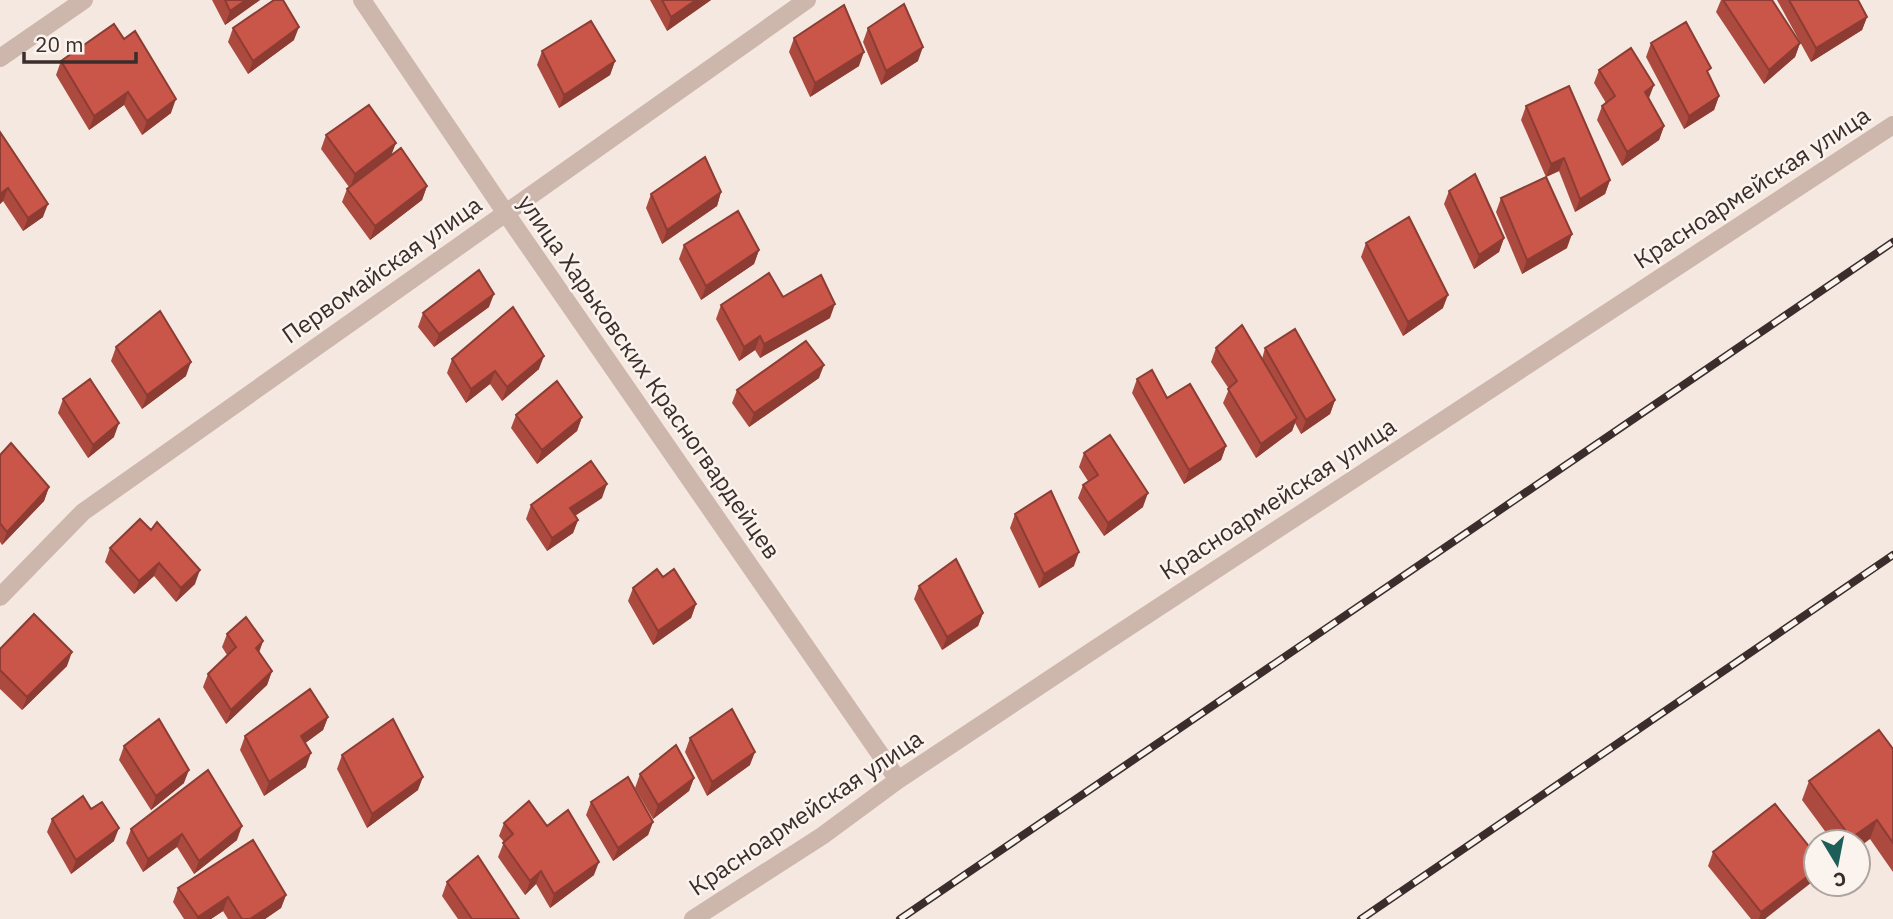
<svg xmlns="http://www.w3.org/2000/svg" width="1893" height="919" viewBox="0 0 1893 919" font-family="'IBM Plex Sans',sans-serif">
	<rect width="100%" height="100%" fill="#f4e8e0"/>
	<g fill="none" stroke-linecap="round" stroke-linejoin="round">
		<path stroke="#cdb6ab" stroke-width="18" d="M362,0l143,212 393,568
			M0,58l84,-58
			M0,597l83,-85 724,-512
			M693,919l129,-83 76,-56 197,-131 798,-524"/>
		<g stroke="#3b2d2b" stroke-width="8">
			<path id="rail" d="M900,919l993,-677
				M1361,919l532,-364"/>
		</g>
		<use href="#rail" stroke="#fbf3ed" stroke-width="5" stroke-dasharray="16" stroke-linecap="butt"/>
	</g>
	<path fill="#ad4a3f" d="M212,0h48l-35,25z
		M650,0h61l-44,31z
		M1721,0h51l28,43 -5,14 -31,27 -48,-72z
		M1777,0h81l9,17 -5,13 -51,32z
		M114,24l57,89 -29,22 -18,-30 -35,25 -33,-55 5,-14z
		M233,28l61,12 -46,34 -20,-32z
		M868,28l50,33 -37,24 -18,-43z
		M794,38l65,28 -49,31 -21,-45z
		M1651,43l58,32 10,21 -5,14 -30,19 -38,-72z
		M542,51l73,10 -5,14 -51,33 -22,-43z
		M1599,70l50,28 15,28 -5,14 -37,26 -25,-46 5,-14 4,-3 -12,-20z
		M1526,106l84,74 -5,14 -30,18 -16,-41 -13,6 21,71 -45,26 -26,-62 5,-14 45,-21 -25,-57z
		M0,132l43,85 -20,14 -20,-30 -3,3z
		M326,135l66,19 35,32 -5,14 -52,40 -28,-38 5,-13 2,-2 -28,-38z
		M1449,191l55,47 -5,14 -25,17 -30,-65z
		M721,192l-4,14 -55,38 -16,-36 5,-14z
		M1366,243l77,65 -40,28 -42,-79z
		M684,245l75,5 -5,14 -53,36 -22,-41z
		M783,297l47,21 -70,40 -5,-8 -16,11 -23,-42 5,-14z
		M489,307l-55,40 -16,-20 5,-14z
		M116,347l70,29 -44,33 -31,-48z
		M1216,348l46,11 3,-11 70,52 -5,14 -29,20 -6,-11 -3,8 -36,27 -33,-55 6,-14 -18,-27z
		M452,359l87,10 -37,32 -12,-17 -24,19 -19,-30z
		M819,378l-70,49 -17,-24 5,-13z
		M1137,379l30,19 59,48 -5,14 -37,24 -52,-91z
		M63,399l51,38 -26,21 -30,-45z
		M516,415l66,2 -5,14 -40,33 -26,-36z
		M1084,453l59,54 -39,29 -26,-38 5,-13 5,-4 -9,-14z
		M0,455l49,32 -5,14 -42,44 -2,-3z
		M602,498l-27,18 3,4 -5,13 -26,18 -21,-32 5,-14z
		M1015,514l59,52 -35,22 -29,-60z
		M140,519l55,65 -19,18 -22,-26 -20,18 -29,-32 5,-14z
		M663,577l33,27 -5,14 -38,27 -25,-44 5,-13z
		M919,586l64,27 -5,13 -36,24 -28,-51z
		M227,634l36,7 -4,12 13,18 -5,14 -41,39 -23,-37 5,-13 19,-19 -5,-8z
		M0,649l67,17 -45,44 -22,-21z
		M328,717l-5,13 -18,13 1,24 -42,29 -24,-46 5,-14z
		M690,738l60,27 -43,31 -22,-44z
		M124,746l60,37 -33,27 -32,-50z
		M1893,749v123l-23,-33 -12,3h-25l-31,-42 7,-19z
		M342,755l76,35 -51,38 -30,-59z
		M640,774l54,4 -5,13 -36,28 -18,-31z
		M591,802l62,20 -5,13 -35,26 -27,-46z
		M91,809l23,32 -43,33 -24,-42 5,-13z
		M504,823l43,3 47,49 -44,33 -14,-24 -11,11 -27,-38 6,-15 -5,-6z
		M131,829l106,11 -43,34 -17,-27 -34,25 -17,-29z
		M1713,852l103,3 -51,64h-14l-43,-53z
		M447,882l72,37h-61l-16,-23z
		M178,888l108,7 -5,13 -16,11h-37l-5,-8 -12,8h-27l-11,-17z"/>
	<path fill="#8d3c33" d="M246,0h14l-35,25 5,-14z
		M696,0h15l-44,31 4,-14z
		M1867,17l-5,13 -51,32 5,-14z
		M299,27l-5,13 -46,34 5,-13z
		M1800,43l-5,14 -31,27 5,-14z
		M923,47l-5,14 -37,24 5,-14z
		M864,52l-5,14 -49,31 5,-14z
		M615,61l-5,14 -51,33 5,-13z
		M1654,85l-5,13 -4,-6z
		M128,92l-4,13 -35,25 5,-14z
		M1719,96l-5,14 -30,19 5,-13z
		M176,99l-5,14 -29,22 5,-14z
		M1664,126l-5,14 -37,26 5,-14z
		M396,143l-5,13 -41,32 5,-14z
		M1564,158l-5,13 -13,6 5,-13z
		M1610,180l-5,14 -30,18 5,-13z
		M427,186l-5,14 -52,40 5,-14z
		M8,188l-5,13 -3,3v-10z
		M721,192l-4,14 -55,38 5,-14z
		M48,204l-5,13 -20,14 5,-13z
		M1572,234l-5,14 -45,26 5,-14z
		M1504,238l-5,14 -25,17 5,-14z
		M759,250l-5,14 -53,36 5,-14z
		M494,294l-5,13 -55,40 5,-13z
		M1448,295l-5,13 -40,28 5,-14z
		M835,304l-5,14 -70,40 4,-14z
		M760,336l-5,14 -16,11 5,-14z
		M544,356l-5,13 -37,32 5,-14z
		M191,362l-5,14 -44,33 5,-14z
		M824,365l-5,13 -70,49 5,-14z
		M495,371l-5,13 -24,19 5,-14z
		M1335,400l-5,14 -29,20 5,-14z
		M582,417l-5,14 -40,33 5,-14z
		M1297,418l-5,13 -36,27 5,-14z
		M119,423l-5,14 -26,21 5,-13z
		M1226,446l-5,14 -37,24 5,-14z
		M607,484l-5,14 -37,24 5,-14z
		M49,487l-5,14 -42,44 5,-13z
		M1148,493l-5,14 -39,29 4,-13z
		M578,520l-5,13 -26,18 5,-13z
		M1079,552l-5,14 -35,22 5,-14z
		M159,563l-5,13 -20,18 5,-13z
		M200,570l-5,14 -19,18 5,-14z
		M696,604l-5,14 -38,27 5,-14z
		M983,613l-5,13 -36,24 5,-13z
		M263,641l-5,13 -2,-6z
		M72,652l-5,14 -45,44 5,-13z
		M272,671l-5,14 -41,39 5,-14z
		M328,717l-5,13 -27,20 5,-14z
		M755,752l-5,13 -43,31 5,-14z
		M311,753l-5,14 -42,29 5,-14z
		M189,770l-5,13 -33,27 5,-14z
		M423,777l-5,13 -51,38 5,-14z
		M694,778l-5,13 -36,28 5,-14z
		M1877,820l-7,19 -12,9v-6h-8l1,-4z
		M653,822l-5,13 -35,26 5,-13z
		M242,826l-5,14 -43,34 5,-13z
		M119,828l-5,13 -43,33 5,-14z
		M182,834l-5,13 -34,25 5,-13z
		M599,862l-5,13 -44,33 4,-14z
		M1816,870v9l-51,40h-6l2,-7z
		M541,871l-5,13 -11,11 5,-14z
		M286,895l-5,13 -16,11h-15z
		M228,897l-5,14 -12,8h-14l1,-2z"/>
	<path fill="#c95649" stroke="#8d3c33" stroke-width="2" d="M225,0h21l-16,11z
		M274,0h9l16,27 -46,34 -20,-33z
		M662,0h34l-25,17z
		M1723,0h49l28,43 -31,27z
		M1789,0h69l9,17 -51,31z
		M904,4l19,43 -37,24 -18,-43z
		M844,5l20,47 -49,31 -21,-45z
		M591,21l24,40 -51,34 -22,-44z
		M1686,22l25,46 -4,3 12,25 -30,20 -38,-73z
		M114,24l10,15 11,-8 41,68 -29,22 -19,-29 -34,24 -33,-55z
		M1631,48l23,37 -9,7 19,34 -37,26 -25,-46 13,-10 -16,-26z
		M1569,86l41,94 -30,19 -16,-41 -13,6 -25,-58z
		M369,105l27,38 -41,31 -29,-39z
		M0,132l48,72 -20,14 -20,-30 -8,6z
		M401,148l26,38 -52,40 -28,-37z
		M705,157l16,35 -54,38 -16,-36z
		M1475,174l29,64 -25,17 -30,-64z
		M1546,177l26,57 -45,26 -26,-62z
		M738,211l21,39 -53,36 -22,-41z
		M1409,217l39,78 -40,27 -42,-79z
		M479,270l15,24 -55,40 -16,-21z
		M769,273l14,24 38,-22 14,29 -71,40 -4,-8 -16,11 -23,-42z
		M513,307l31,49 -37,31 -12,-16 -24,18 -19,-30z
		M160,311l31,51 -44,33 -31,-48z
		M1242,325l55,93 -36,26 -33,-55 9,-8 -21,-33z
		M1295,329l40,71 -29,20 -41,-72z
		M806,341l18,24 -70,48 -17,-23z
		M1152,370l15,28 23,-14 36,62 -37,24 -52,-91z
		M90,379l29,44 -26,22 -30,-46z
		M557,381l25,36 -40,33 -26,-35z
		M1110,435l38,58 -40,30 -25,-38 15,-10 -14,-22z
		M11,443l38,44 -42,45 -7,-9v-68z
		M591,461l16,23 -37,24 8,12 -26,18 -21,-33z
		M1051,491l28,61 -35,22 -29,-60z
		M140,519l11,11 6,-8 43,48 -19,18 -22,-25 -20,18 -29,-33z
		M956,559l27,54 -36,24 -28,-51z
		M657,569l6,8 11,-8 22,35 -38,27 -25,-43z
		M34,614l38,38 -45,45 -27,-27v-21z
		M246,617l17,24 -7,7 16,23 -41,39 -23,-36 28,-27 -9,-13z
		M310,689l18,28 -27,19 10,17 -42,29 -24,-46z
		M732,709l23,43 -43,30 -22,-44z
		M159,719l30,51 -33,26 -32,-50z
		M393,719l30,58 -51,37 -30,-59z
		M1879,730l14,19v94l-16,-23 -26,18 -42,-57z
		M676,745l18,33 -36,27 -18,-31z
		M208,770l34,56 -43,35 -17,-27 -34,25 -17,-30z
		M628,777l25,45 -35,26 -27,-46z
		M83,796l8,13 11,-7 17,26 -43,32 -24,-41z
		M529,801l18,25 21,-16 31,52 -45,32 -13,-23 -11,10 -27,-38 10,-9 -9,-11z
		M1775,804l41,51v15l-55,42 -48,-60z
		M253,840l33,55 -36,24h-8l-14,-22 -30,20 -20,-29z
		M478,856l41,63h-47l-25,-37z"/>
	<g text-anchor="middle" stroke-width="5" stroke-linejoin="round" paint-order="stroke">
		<g font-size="24" fill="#3b2d2b" stroke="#fbf3ed">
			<text transform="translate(1752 188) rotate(-33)" y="8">Красноармейская улица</text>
			<text transform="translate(382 270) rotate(-35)" y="8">Первомайская улица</text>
			<text transform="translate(649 377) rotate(55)" y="8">улица Харьковских Красногвардейцев</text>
			<text transform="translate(1278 499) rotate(-33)" y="8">Красноармейская улица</text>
			<text transform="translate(806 813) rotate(-34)" y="8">Красноармейская улица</text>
		</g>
	</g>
	<g transform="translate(1837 863) rotate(170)"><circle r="33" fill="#fbf3ed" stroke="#aea49f" stroke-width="2"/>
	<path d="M0-5L12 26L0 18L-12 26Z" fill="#1e5e59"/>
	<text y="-10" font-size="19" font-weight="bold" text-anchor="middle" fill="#3b2d2b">С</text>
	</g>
	<path d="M24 52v10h112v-10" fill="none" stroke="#3b2d2b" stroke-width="3.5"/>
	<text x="35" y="52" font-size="21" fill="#3b2d2b" stroke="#fbf3ed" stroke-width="5" paint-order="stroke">20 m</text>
</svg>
